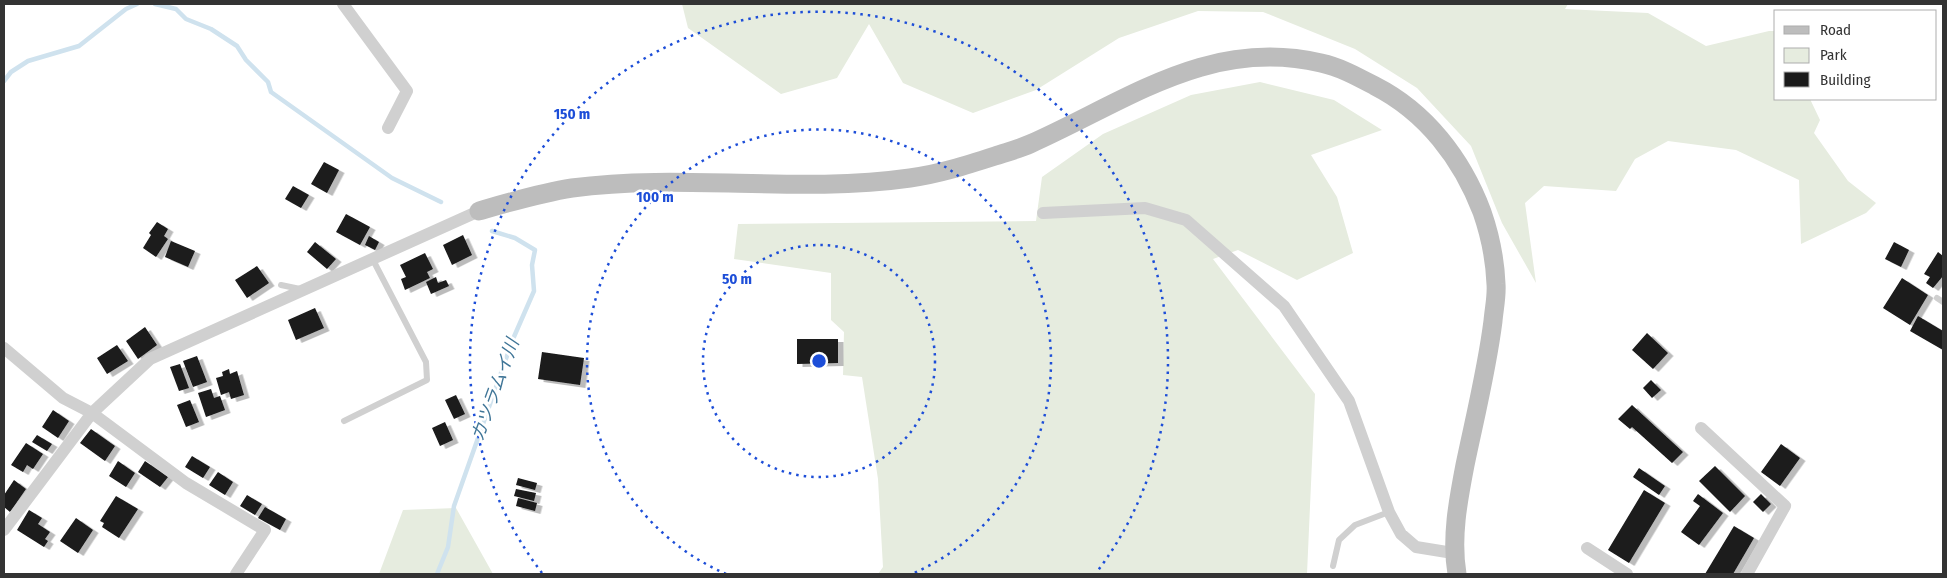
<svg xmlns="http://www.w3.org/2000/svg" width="1947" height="578" viewBox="0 0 1947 578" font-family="'Fira Sans Condensed','Noto Sans JP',sans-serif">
	<defs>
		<filter id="shadow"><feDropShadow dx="5.5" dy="3" stdDeviation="0" flood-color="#0004"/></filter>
	</defs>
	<rect width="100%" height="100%" fill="#fff"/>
	<path fill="#e6ecdf" d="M682,4h886l-3,5 83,4 58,33 63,-15h7v68h34l10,21 -6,13 34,48 28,22 -10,10 -65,31 -2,-64 -63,-30 -68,-9 -33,18 -19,32 -72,-5 -19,17 11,80 -34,-60 -31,-77 -54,-58 -62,-39 -92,-37 -65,-1 -79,27 -83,52 -63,23 -70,-30 -34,-59 -32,54 -56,16 -93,-66z
		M1260,82l74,18 48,30 -71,25 26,42 16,56 -56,27 -59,-30 -25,9 102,135 -8,180h-429l5,-7 -5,-88 -16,-102 -19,-2 1,-43 -13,-12v-47l-97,-14 4,-35 298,-3 6,-44 61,-43 88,-39z
		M456,508l37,66h-114l24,-64z"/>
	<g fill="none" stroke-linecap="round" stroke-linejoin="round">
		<path stroke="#cfe2ee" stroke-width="4.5" d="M155,4l21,5 10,10 25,10 26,17 9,14 22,22 3,10 121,86 49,24
			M4,81l7,-9 17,-11 51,-15 47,-37 11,-5
			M437,574l11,-27 6,-41 59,-167 21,-48 -2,-26 3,-15 -20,-12 -23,-7"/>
	</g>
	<path fill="#1a1a1a" filter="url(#shadow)" d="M324,162l15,8 -12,23 -16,-9z
		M293,186l16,9 -8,13 -16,-9z
		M346,214l24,13 -10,18 -24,-13z
		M157,222l11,7 -4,7 4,3 -12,18 -13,-9 8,-13 -2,-2z
		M463,235l9,20 -20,10 -9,-20z
		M369,236l10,6 -4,8 -10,-5z
		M171,241l24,10 -7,16 -23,-10z
		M315,242l21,17 -9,10 -20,-17z
		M1894,242l15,8 -8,17 -16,-8z
		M1938,252l5,4v20l-10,12 -7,-5 4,-6 -6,-3z
		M425,253l8,16 -6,3 3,6 -25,12 -4,-11 5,-2 -6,-12z
		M257,266l12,17 -22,15 -12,-18z
		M436,277l2,6 8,-3 3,6 -18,8 -5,-12z
		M1902,278l26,17 -18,30 -27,-17z
		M315,308l9,20 -28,12 -8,-20z
		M1918,316l25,15v19l-33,-19z
		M145,327l12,18 -19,14 -12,-18z
		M1647,333l21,20 -15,16 -21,-19z
		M797,339h41v24l-41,1z
		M117,345l11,16 -21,13 -10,-16z
		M542,352l42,6 -4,27 -42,-6z
		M197,356l10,26 -14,5 -10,-26z
		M180,364l9,24 -10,3 -9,-24z
		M229,369l1,5 7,-3 7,24 -13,4 -2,-7 -8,3 -5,-17 7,-2 -1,-4z
		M1651,380l10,10 -9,8 -9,-10z
		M211,389l3,9 6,-2 5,14 -19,7 -8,-24z
		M456,395l9,19 -11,5 -9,-19z
		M190,400l9,22 -13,5 -9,-22z
		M1632,405l51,47 -11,11 -40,-36 -2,2 -12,-10z
		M53,410l16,11 -11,17 -16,-11z
		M445,422l8,18 -13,6 -8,-18z
		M91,429l24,17 -10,15 -25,-18z
		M37,435l15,9 -5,7 -15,-9z
		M26,443l17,11 -10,15 -6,-4 -4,7 -12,-7z
		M1781,444l19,14 -20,28 -19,-14z
		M192,456l18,11 -7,11 -18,-11z
		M118,461l17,12 -9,14 -17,-11z
		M145,461l23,16 -8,10 -22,-15z
		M1715,466l30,30 -15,16 -31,-31z
		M1639,468l26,18 -6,9 -26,-18z
		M218,472l15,10 -8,13 -16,-10z
		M518,478l19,5 -2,7 -19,-5z
		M14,480l12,9 -16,23 -6,-5v-12z
		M516,489l20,4 -2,8 -20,-5z
		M1644,490l21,13 -36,60 -21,-13z
		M1698,494l25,19 -24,32 -18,-13 19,-26 -7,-5z
		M1761,494l10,10 -8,8 -10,-10z
		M247,495l15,9 -7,11 -15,-9z
		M116,496l22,13 -19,29 -17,-11 2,-4 -4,-2z
		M518,498l19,5 -2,8 -19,-5z
		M265,507l21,12 -6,11 -22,-12z
		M29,510l13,8 -4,6 12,8 -5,7 3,2 -4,6 -27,-17z
		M76,518l17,12 -15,23 -18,-12z
		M1734,526l20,12 -21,36h-28z"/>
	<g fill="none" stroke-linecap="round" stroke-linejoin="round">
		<path stroke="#d0d0d0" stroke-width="6" d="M281,285l19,4
			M1937,298l6,4
			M344,421l83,-41 -1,-18 -54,-104
			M1333,566l6,-26 16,-15 34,-13"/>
		<path stroke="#d0d0d0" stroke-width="12" d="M343,4l64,87 -19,37
			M1043,213l102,-5 41,12 98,86 65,95 40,111 12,22 15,13 37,6
			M4,348l59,50 29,15 94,70 79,47 -29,44
			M1701,428l84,78 -38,68
			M4,530l88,-117 58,-54 329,-148
			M1587,548l40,26"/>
		<path stroke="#bdbdbd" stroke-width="19" d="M479,211c31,-9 61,-18 93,-23 112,-15 226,6 338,-10 29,-4 57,-13 85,-22 12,-4 24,-7 35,-12 97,-43 179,-107 291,-81 19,4 37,14 54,23 51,26 87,73 107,126 8,23 13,47 14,72 1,12 -2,25 -3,37 -6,48 -18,96 -28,144 -7,36 -14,73 -8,109"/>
	</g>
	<g fill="none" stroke="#1d4ed8" stroke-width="2.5" stroke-dasharray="2.5 5">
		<circle cx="819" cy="361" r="116"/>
		<path d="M726 574A232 232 0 1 1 912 574"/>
		<path d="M542 573A349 349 0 1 1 1096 573"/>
	</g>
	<g text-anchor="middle" stroke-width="5" stroke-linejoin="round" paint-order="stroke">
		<g font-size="18" font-style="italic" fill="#3f7597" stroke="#fff">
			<text transform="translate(495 390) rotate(-70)" y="6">カツラムイ川</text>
		</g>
	</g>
	<circle cx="819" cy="361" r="8" fill="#1d4ed8" stroke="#fff" stroke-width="2.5"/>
	<g font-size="15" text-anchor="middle" font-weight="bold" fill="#1d4ed8" stroke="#fff" stroke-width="5" stroke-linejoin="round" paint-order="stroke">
		<text x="572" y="119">150 m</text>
		<text x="655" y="202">100 m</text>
		<text x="737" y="284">50 m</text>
	</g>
	<rect width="1947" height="578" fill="none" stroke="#333333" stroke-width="10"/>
	<rect x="1774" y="10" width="162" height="90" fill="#ffffff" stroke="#adadad"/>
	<rect x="1784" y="26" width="25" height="8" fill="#bdbdbd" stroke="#adadad"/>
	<text x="1820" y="35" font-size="15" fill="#333333">Road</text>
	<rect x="1784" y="48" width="25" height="15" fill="#e6ecdf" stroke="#adadad"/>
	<text x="1820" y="60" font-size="15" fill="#333333">Park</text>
	<rect x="1784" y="72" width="25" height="15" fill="#1a1a1a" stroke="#adadad"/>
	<text x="1820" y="85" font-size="15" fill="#333333">Building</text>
</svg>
